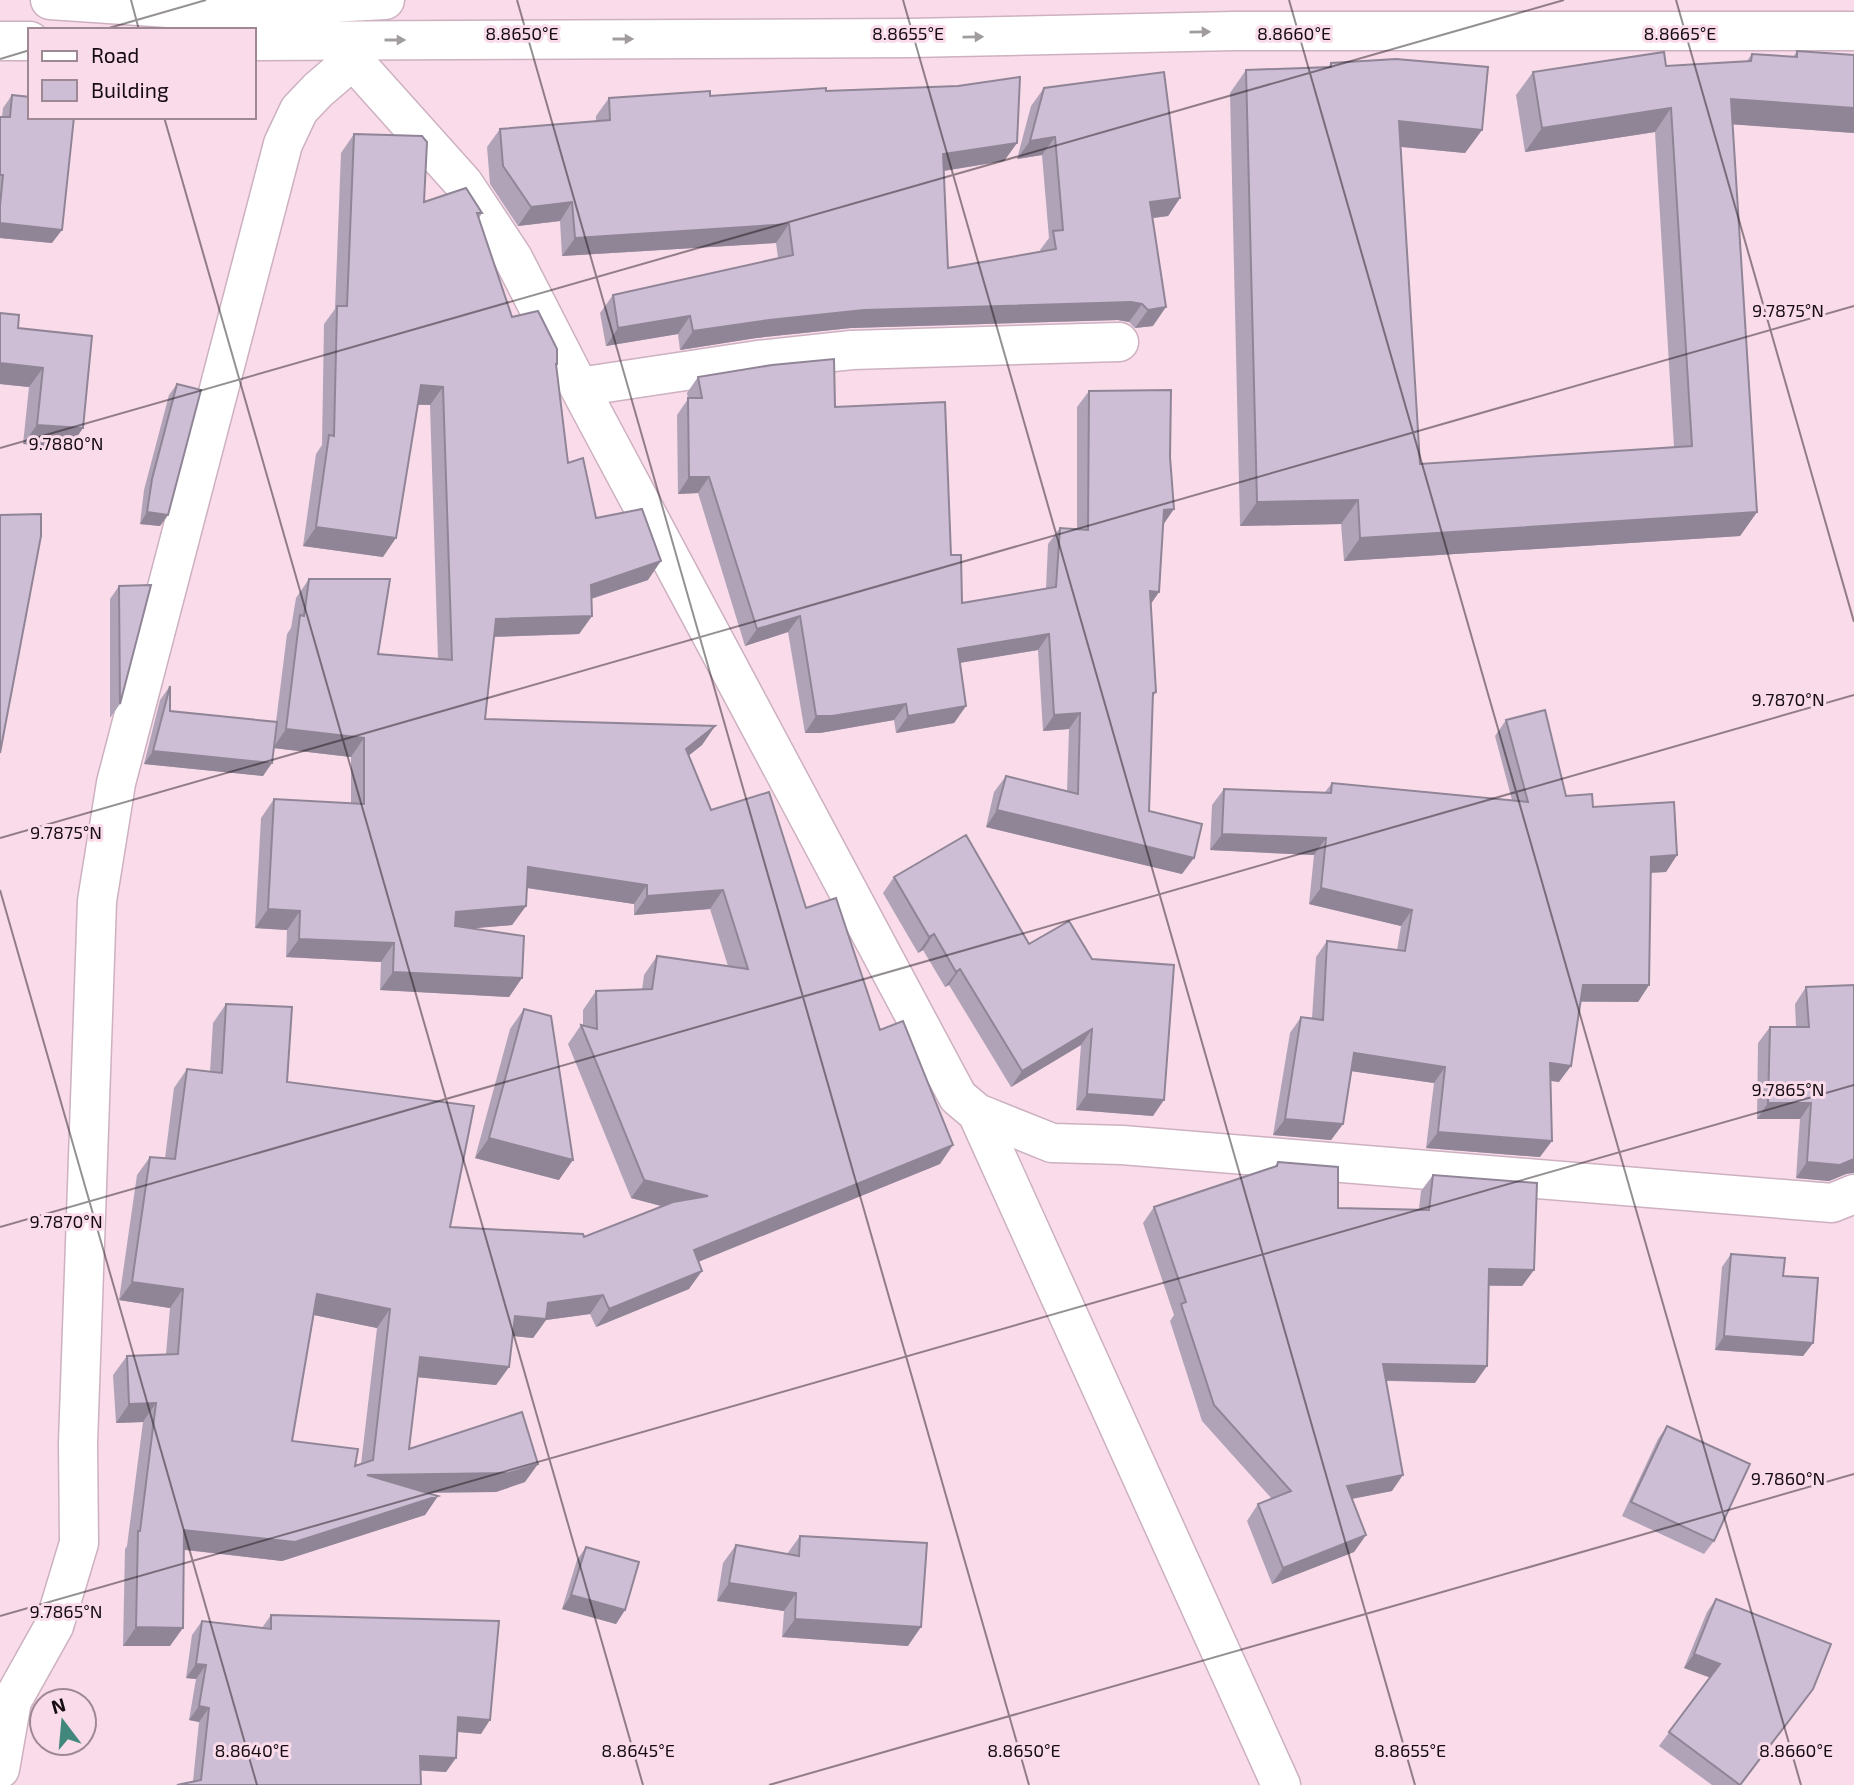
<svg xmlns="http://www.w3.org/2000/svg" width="1854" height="1785" viewBox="0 0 1854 1785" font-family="'Exo 2',sans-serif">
	<rect width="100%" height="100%" fill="#f9dbea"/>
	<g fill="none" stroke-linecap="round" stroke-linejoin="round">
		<g stroke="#cdb1c0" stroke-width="41">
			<path id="street" d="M335,40l129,144 49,74 66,129 379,710 19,16 75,30 70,2 710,58 22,-9
				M579,387l179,-27 94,-10 267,-8
				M977,1113l304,672
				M0,1769l12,-68 42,-75 25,-83 -1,-100 19,-542 19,-118 167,-639 16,-34 19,-20 35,-30"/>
		</g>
		<g stroke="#cdb1c0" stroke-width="41">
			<path id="secondary" d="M50,0l148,10 187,-10
				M0,41h30
				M254,41l656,-3 324,-7h620"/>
		</g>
		<use href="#street" stroke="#fff" stroke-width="38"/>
		<use href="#secondary" stroke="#fff" stroke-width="38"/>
	</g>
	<path fill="#b0a3b8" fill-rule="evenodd" d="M1797,51l57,4v78l-122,-9 25,388 -17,24 -396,25 -3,-37 -101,2 -10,-433 16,-23 82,-3 3,-4 151,67 -17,23 -64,-6 19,317 254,-17 -19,-315 -130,20 -9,-57 17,-23 133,-6 81,-5 5,-7 41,3z
		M1044,88l136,110 -12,18 -15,2v108l-18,2 -6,-6 -11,-2 -267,8 -95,10 -76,12 -2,-16 -72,12 -6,-33 13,-18 165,-37 -2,-15 -214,13 -2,-35 -42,5 -28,-42 -3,-37 13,-18 96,-8v-5l13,-18 101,-2 116,-5 191,52 -13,18 -60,10 4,97 93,-16 -1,-2 9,-12 -7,-83 -25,4 14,-53z
		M12,95l40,148 -52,-5v-121h2l1,-9z
		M354,134l70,68 58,11 -3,5 33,99 45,47 -1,2 12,97 28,55 52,62 -57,19 1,17 -13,18 -85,3 -9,82 230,7 -13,19 -14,11 23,54 95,98 74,122 60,134 -242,97 -9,28 -93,38 -6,-13 -44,6 -13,18 -20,-2 -4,31 -13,18 -79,-8 -8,72 116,33 -29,10 -70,1 12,3 -13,19 -143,46 -98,-11 -14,96h-47l2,-97 2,-3 16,-124 -27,1 -3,-48 14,-19 39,-2 4,-46 -51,-8 18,-125 13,-18 15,1 9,-70 13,-19 23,3 3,-49 13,-19 61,78 163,145 134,10 78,-31 -31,-8 -63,-154 13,-19 2,1v-16l13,-19 46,-1 2,-15 13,-19 71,10 -18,-57 -76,6v-11l-108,-16v18l-14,19 -41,3 51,50 -13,19 -129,-7 1,-28 -95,-5 1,-27 -32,-2 6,-110 13,-19 77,4v-46l-77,-9 -11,28 -119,-12 16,-64 10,-14v25l106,11 11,-88 4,-6 5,-30 13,-19 69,75 60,5 -8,-254h-12l-35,152 -80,-11 13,-92 6,-9 2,-121 11,-15 6,-156zM314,1315l63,13 -16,136 -6,2 -63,-25z
		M0,313l18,15 65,100 -14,20 -46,-4 6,-57 -29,-3z
		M698,377l137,30 116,148 11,48 84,-14 2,-45 12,-16 17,1v-122l12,-16 74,133 -4,68 -9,13 6,87 -3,5 -4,114 33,63 -196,-47 8,-35 12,-16 61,15 2,-62 -26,2 -5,-81 -78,13 6,43 -12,17 -58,10 -2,-13 -74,13h-15l-17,-101 -43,14 -47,-153 -20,1 -1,-79 11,-16 -1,-6z
		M177,384l-9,131 -8,11 -20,-2 4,-34 25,-95z
		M119,586l1,118 -10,14v-119z
		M1506,720l60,76 27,11 84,48 -11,17 -15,1 -2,112 -11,17h-58l-21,80 -8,-1 -11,76 -114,-9 8,-65 -82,-12 -9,53 -12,16 -58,-5 17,-102 11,-16 11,1 4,-61 11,-16 70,9 4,-24 -92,-22 5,-49 -104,-5 2,-45 12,-16 101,3 7,-9 180,17 -17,-64z
		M894,877l135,67 40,-23 84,195 -77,-6 5,-65 -70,42 -62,-102 -4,2 -22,-37 -5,3 -35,-60z
		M1806,987l40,187 -17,7 -33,-3 4,-59h-43l1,-76 12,-16h26l-1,-23z
		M524,1009l35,171 -84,-22 35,-129z
		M1278,1162l60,46 81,1 2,-18 12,-16 101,95 -12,16h-34l-13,97 -89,-2 6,110 -40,8 14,36 -12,17 -82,32 -25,-63 11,-17 14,-5 -70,-78 -32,-100 4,-6 -31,-92 11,-16 121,-41z
		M1731,1254l52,22 30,67 -10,13 -88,-6 7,-83z
		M1667,1426l47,115 -10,13 -82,-38 36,-77z
		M800,1536l108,110 -126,-9 2,-26 -67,-10 6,-38 13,-18 51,9z
		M586,1547l39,63 -9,14 -54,-15 15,-49z
		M1716,1599l97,90 -72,96h-29l-53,-39 51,-69 -26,-9 23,-56z
		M271,1615l210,119 -24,-2 -11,40 -25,-2 -228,11 6,-59 -10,-2 7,-41 -10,-1 6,-43 10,-14 60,7z"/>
	<path fill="#908596" d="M1731,99l123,9v25l-140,-10z
		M1671,108l-16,24 -130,20 17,-24z
		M1399,121l83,9 -17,23 -82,-8z
		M1055,137l-13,18 -25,4 13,-18z
		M1017,143l-13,18 -74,12 13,-19z
		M1180,198l-12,18 -31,4 13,-18z
		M572,202l-12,19 -42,5 13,-19z
		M0,223l62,7 -10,13 -52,-5z
		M789,224l-13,19 -214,13 13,-18z
		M1131,302l11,2 -13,18 -11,-2 -267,8 -95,10 -76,12 13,-19 76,-11 95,-10z
		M1166,307l-13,19 -18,2 13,-18z
		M690,316l-12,18 -72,12 12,-18z
		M0,363l43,5 -14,19 -29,-3z
		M421,385l22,2 -13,18 -22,-1z
		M37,425l46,3 -14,20 -46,-4z
		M689,477h20l-11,16 -20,1z
		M1358,500l-17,24 -101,2 17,-24z
		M1174,509l-11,16 1,-15z
		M147,512l21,3 -8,11 -20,-2z
		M1757,512l-17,24 -396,25 16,-23z
		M316,527l80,11 -13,19 -80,-11z
		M661,561l-13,19 -70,23 13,-18z
		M1150,591l9,1 -11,16z
		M592,616l-13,18 -96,3 13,-18z
		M800,616l-12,16 -43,14 12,-17z
		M1049,634l-11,16 -92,15 12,-16z
		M906,704l-12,16 -74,13h-15l11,-17z
		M966,706l-12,17 -58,10 12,-17z
		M1080,713l-11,16 -26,2 11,-16z
		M715,726l-13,19 -29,23 13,-19z
		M286,729l78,9 -13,19 -78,-9z
		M153,751l119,12 -9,13 -119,-12z
		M997,810l197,48 -12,16 -196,-47z
		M1222,834l104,4 -12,17 -104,-5z
		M1677,855l-11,17 -27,1 12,-16z
		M528,867l119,18 -13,19 -119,-18z
		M1321,888l91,22 -11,16 -92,-22z
		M723,890l-13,19 -76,6 13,-19z
		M526,906l-14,19 -70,6 14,-19z
		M268,909l32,2 -13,19 -32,-2z
		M934,934l-11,16 -5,3 11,-16z
		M299,939l95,4 -13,19 -95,-5z
		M960,969l-11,16 -4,2 11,-15z
		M393,972l129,6 -13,19 -129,-7z
		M1583,985h66l-11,17 -67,-1z
		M1092,1029l-11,16 -70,42 11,-16z
		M1354,1053l91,14 -11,16 -91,-13z
		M1550,1063l21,3 -12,16 -20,-3z
		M1087,1094l77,6 -11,16 -77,-6z
		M1768,1103h43l-11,16h-43z
		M1285,1119l58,5 -12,16 -58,-5z
		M1438,1132l114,9 -12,16 -114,-9z
		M489,1138l84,22 -14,20 -84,-22z
		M953,1145l-13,19 -259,105 13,-19z
		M1854,1159v14l-8,1 -17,7 -33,-3 11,-16z
		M644,1180l64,16 -13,19 -64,-17z
		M1489,1269l45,1 -12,16 -45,-1z
		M702,1271l-13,18 -93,38 13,-18z
		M132,1282l51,7 -13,19 -51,-8z
		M317,1294l73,15 -13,19 -73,-15z
		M603,1295l-13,19 -44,6 -13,18 -31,-3 13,-19 33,-13z
		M1724,1336l89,7 -10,13 -88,-6z
		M420,1357l89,10 -13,18 -90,-9z
		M1383,1364l104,2 -12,17 -104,-3z
		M156,1403l-13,19 -27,1 13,-19z
		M538,1464l-13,18 -29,10 -142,1 13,-18z
		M1403,1475l-11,16 -57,11 12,-16z
		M438,1496l-13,19 -143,46 -111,-13 13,-18z
		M1366,1535l-12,17 -82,32 11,-16z
		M729,1583l67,10 -12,18 -67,-10z
		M571,1595l54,15 -9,14 -54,-15z
		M795,1619l126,8 -13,19 -126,-9z
		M136,1627l47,1 -13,18h-47z
		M1694,1654l26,10 -9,14 -27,-10z
		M196,1664l10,1 -10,14 -10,-1z
		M199,1706l10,2 -10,14 -10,-2z
		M458,1717l32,3 -9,14 -32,-3z
		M420,1756l36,2 -10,14 -35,-2z"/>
	<path fill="#cdbed6" stroke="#908596" stroke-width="2" fill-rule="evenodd" d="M1797,51l57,4v53l-123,-9 26,413 -397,26 -2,-38 -101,2 -11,-432 85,-3v-4l65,-4 92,8 -6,63 -83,-9 21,343 272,-18 -21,-338 -129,20 -9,-56 131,-20 2,14 85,-5 1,-7 45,3z
		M1164,72l16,126 -30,4 16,105 -18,3 -6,-6 -11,-2 -267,8 -95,10 -76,11 -3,-15 -72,12 -5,-33 180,-40 -4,-31 -214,14 -3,-36 -41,5 -28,-41 -3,-37 110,-9 -1,-22 101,-7v5l116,-8v3l132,-5 62,-9 -3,66 -74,11 5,114 108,-19 -3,-18 10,-1 -8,-93 -25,4 14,-53z
		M12,95l18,2v20h44l-12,113 -62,-7v-17l3,-31h-3v-58h10z
		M354,134l68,2 5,6 -3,60 42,-14 16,25h-5l35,104 26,-6 19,38v15h-1l12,99 15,-5 13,60 46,-9 19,52 -70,24 1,31 -96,3 -11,100 230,7 -29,23 25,61 58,-18 37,116 30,-10 44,132 23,-9 50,124 -259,105 8,21 -93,38 -6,-14 -55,8 -2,16 -31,-3 -6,51 -89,-10 -11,92 113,-37 16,52 -29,9 -142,2 71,21 -143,46 -111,-12 -1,98 -47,-1 2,-96h2l16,-128 -27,1 -2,-48 51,-2 5,-65 -51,-7 18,-125 25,2 12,-90 35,4 4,-69 66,3 -5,75 187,24 -24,121 133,7 1,3 89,-35 35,-6 -64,-16 -63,-155 16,4 -1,-38 56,-2 5,-33 91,13 -25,-79 -76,6v-11l-119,-18 -2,39 -70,6 -1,14 69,10 -2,42 -129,-6 1,-29 -95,-4 1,-28 -32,-2 6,-110 90,5v-66l-78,-9 14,-114 4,1 5,-37h81l-12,75 74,6 -9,-273 -22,-2 -25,153 -80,-11 13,-92 5,1 3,-130h10zM317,1294l73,15 -17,151 -18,6 3,-17 -66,-8z
		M0,313l19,2 -1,13 74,8 -9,92 -46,-3 6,-57 -43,-5z
		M834,359l1,48 110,-5 6,153h10l1,48 94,-16 4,-59 28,2 1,-139 82,-1 -1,67 4,52 -10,1 -5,82 -9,-1 6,101 -3,1 -4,118 53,13 -8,34 -197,-48 9,-34 72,18 2,-81 -26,2 -5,-81 -91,15 8,57 -58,10 -2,-12 -74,12h-16l-16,-100 -43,13 -48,-152h-20l-1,-79h14l-4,-21 74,-12z
		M177,384l24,6 -33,125 -21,-3 5,-33z
		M41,514v22l-41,217v-238z
		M151,585l-31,119 -1,-118z
		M170,686v25l107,11 -5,41 -119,-12z
		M1545,710l21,86 26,-2 1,13 81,-5 3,53 -26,2 -2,128h-66l-12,81 -21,-3 2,78 -114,-9 7,-65 -91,-14 -11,71 -58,-5 16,-102 22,3 4,-79 78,10 7,-41 -91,-22 5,-50 -104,-4 2,-45 107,4 1,-10 196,19 -22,-82z
		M966,835l63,109 40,-23 23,38 82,6 -10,135 -77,-6 5,-65 -70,42 -62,-102 -4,3 -22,-38 -5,3 -35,-60z
		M1854,985v174l-14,6 -33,-3 4,-59h-43l2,-76h39l-3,-40z
		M524,1009l27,7 22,144 -84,-22z
		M1278,1162l60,5v41l91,2 4,-35 104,8 -3,87 -45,-1 -2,97 -104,-2 20,111 -56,11 19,49 -83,33 -25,-64 33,-13 -77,-86 -33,-101 5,-2 -32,-95 123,-41z
		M1731,1254l54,4 -2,18 35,2 -5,65 -89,-7z
		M1667,1426l83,38 -36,77 -83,-39z
		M800,1536l127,7 -6,84 -126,-8 1,-26 -67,-10 7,-38 63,11z
		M586,1547l53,15 -14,48 -54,-15z
		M1716,1599l115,45 -18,45 -73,96 -71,-53 51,-68 -26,-10z
		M271,1615l228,6 -9,99 -32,-3 -2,41 -36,-2 1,29h-244l24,-5 8,-72 -10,-2 7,-41 -10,-1 6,-43 69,8z"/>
	<defs><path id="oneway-solid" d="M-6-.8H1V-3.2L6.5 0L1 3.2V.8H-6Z" transform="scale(1.75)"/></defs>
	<g fill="#a19d9f">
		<use href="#oneway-solid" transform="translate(1200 32) rotate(-1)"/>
		<use href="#oneway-solid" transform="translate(973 37) rotate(-1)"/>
		<use href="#oneway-solid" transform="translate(623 39)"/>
		<use href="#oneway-solid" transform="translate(395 40)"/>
	</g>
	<path fill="none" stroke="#150b10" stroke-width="2" stroke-opacity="0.45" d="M131,0l8,30M517,0l512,1785M903,0l512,1785M1289,0l512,1785M1676,0l178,622M102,30l104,-30M0,59l30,-9M164,117l479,1668M0,448l1564,-448M0,838l1854,-532M0,890l257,895M0,1227l1854,-532M0,1616l1854,-531M769,1785l1085,-311"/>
	<g font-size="18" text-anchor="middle" fill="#150b10" stroke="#f9dbea" stroke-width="6" stroke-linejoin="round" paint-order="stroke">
		<text x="522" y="40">8.8650°E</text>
		<text x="908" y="40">8.8655°E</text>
		<text x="1294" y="40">8.8660°E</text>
		<text x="1680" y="40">8.8665°E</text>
		<text x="1788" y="317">9.7875°N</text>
		<text x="66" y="450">9.7880°N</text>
		<text x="1788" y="706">9.7870°N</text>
		<text x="66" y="839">9.7875°N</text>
		<text x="1788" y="1096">9.7865°N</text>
		<text x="66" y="1228">9.7870°N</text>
		<text x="1788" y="1485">9.7860°N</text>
		<text x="66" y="1618">9.7865°N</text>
		<text x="252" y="1757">8.8640°E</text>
		<text x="638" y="1757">8.8645°E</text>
		<text x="1024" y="1757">8.8650°E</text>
		<text x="1410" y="1757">8.8655°E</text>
		<text x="1796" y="1757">8.8660°E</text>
	</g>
	<rect x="28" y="28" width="228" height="91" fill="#f9dbea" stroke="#9e8893" stroke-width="2"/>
	<rect x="42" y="51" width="35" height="10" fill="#ffffff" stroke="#9e8893" stroke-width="2"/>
	<text x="91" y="63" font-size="21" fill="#150b10">Road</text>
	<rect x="42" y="80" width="35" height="21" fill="#cdbed6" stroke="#9e8893" stroke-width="2"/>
	<text x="91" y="98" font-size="21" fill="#150b10">Building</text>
	<g transform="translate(63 1722) rotate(344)"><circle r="33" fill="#f9dbea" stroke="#9e8893" stroke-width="2"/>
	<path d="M0-5L12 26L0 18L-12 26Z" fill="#42877c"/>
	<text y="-10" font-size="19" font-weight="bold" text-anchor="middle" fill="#150b10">N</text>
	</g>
</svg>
